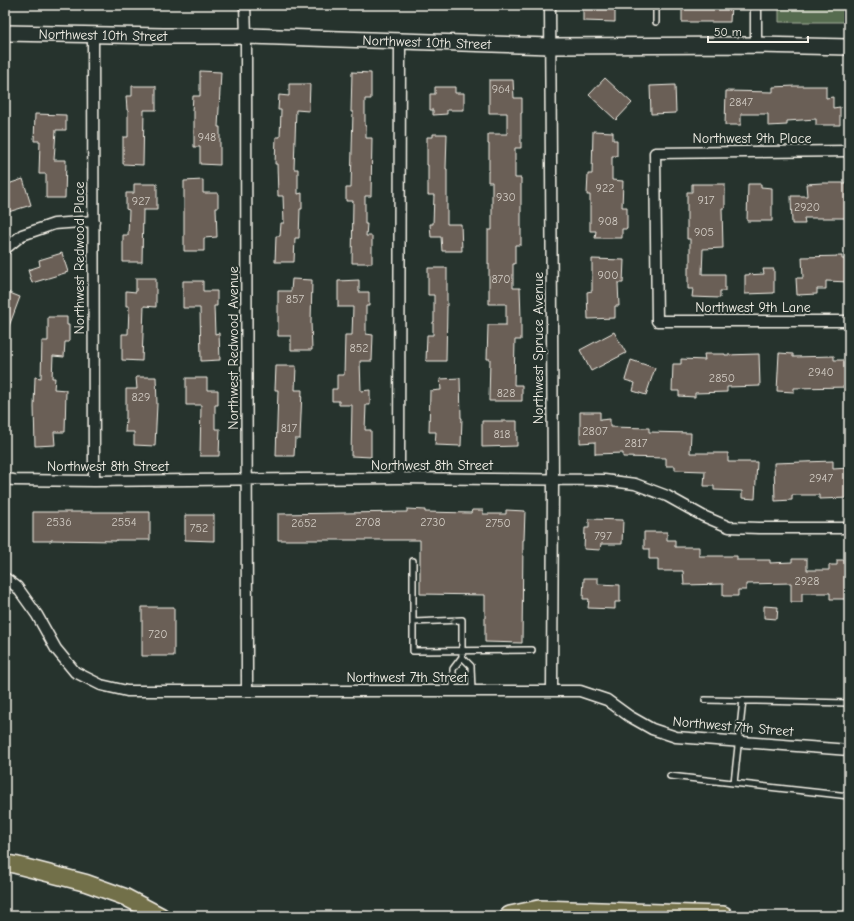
<svg xmlns="http://www.w3.org/2000/svg" width="854" height="921" viewBox="0 0 854 921" font-family="'Comic Neue',sans-serif">
	<rect width="100%" height="100%" fill="#26332d"/>
	<filter id="ink" filterUnits="userSpaceOnUse"><feTurbulence type="fractalNoise" baseFrequency=".025" numOctaves="2"/><feDisplacementMap in="SourceGraphic" scale="8" xChannelSelector="R" yChannelSelector="G"/><feConvolveMatrix kernelMatrix="1 2 1 2 8 2 1 2 1" color-interpolation-filters="sRGB"/></filter>
	<g filter="url(#ink)">
		<path fill="#576c50" stroke="#a6ae9c" d="M779,5h70v17h-70z"/>
		<path fill="#6b5f56" stroke="#f4f1e8" d="M583,5h32v17l-32,-1z
			M701,5h30l-1,17h-48v-15h19z
			M200,71l21,1 -3,55h2v38l-20,-1v-17h-6v-36h-2l1,-15h7z
			M352,72l19,1v26h-6v27h1v12h6l-1,58h-6v28h2l-1,12h6v27h-20l1,-62h-7v-13h5l2,-76h-2z
			M605,78l27,25 -16,17 -27,-25z
			M489,80h24l1,18h8v15h-1v35h-6v30h6v67h-6v19h-2v24h7l1,31v21h-6l-1,45h8v16h-33l1,-42h-3l1,-34h18v-21h-17v-40h-1v-34h4v-48h-4v-11h1v-27h-1v-10h19v-21h-18z
			M289,84h21l-1,27 -13,-1 -2,59h4v25l4,-1v16h-2l-1,29h-4l-1,24h-19l1,-26h4l1,-13h3l-1,-27h-5l-1,-32h-2l1,-27h4l1,-27h-3l1,-15 10,1z
			M675,85l1,28 -25,1 -1,-28z
			M132,86h24v24h-12l-1,55 -20,-1v-27h5v-27h-1l-1,-14h6z
			M795,86h31v12l7,-1v11l7,-1v18h-24v-6l-29,2v4l-19,1v-12h-27v11h-16l1,-34 47,1v-5z
			M435,87h20v6h9v17h-17v4l-14,1v-5h-3v-16h5z
			M35,114l31,1v15h-10l-2,30h12l-1,38h-19v-24h-7l1,-33h-6z
			M593,131l20,1v8h4v16h-5v24l11,1 -1,26h5v22h-5v9h-27l1,-7h-6v-36h-3l1,-21h4z
			M433,134h14l-1,35h1v55h14l1,27h-20l-1,-14h-10l-1,-13h3l1,-29h-6v-30h-1v-28h6z
			M23,179l8,26 -26,8v-28z
			M203,180v13h15v15h-2l1,29 -13,1v13h-20v-70z
			M822,183h27v35h-45l1,6h-13l-1,-28h16l-1,-12z
			M134,184h23v26h-14l-1,52h-19v-27h5l1,-25 -3,-1v-16h8z
			M692,184h33v24h-3l1,40 -20,1 -1,25h23v17h-5v7l-28,-1 1,-8h-5v-21h2v-29h-3v-47h5z
			M748,184h13v3l11,1v33h-25z
			M62,253l6,19 -36,11 -4,-13 12,-4 -1,-6z
			M842,256v3h7v23l-23,-1v8h-9v5l-20,1 -1,-17h7l-1,-21z
			M592,259l32,1 -1,23h-5l1,23h-4v12l-27,1 -1,-27 5,-1z
			M428,268h19v39l-1,54h-20l1,-26h6v-13h1v-27h-6z
			M763,269h11v24l-29,1v-19l19,-1z
			M136,278h20v29l-12,-1 -2,55 -20,-1v-26h6l1,-28h-3v-15l10,1z
			M292,279l20,1 -1,42 1,28h-21v-14h-13v-45h13z
			M359,280v12h10v14h-3v28l7,1 -1,26h-12l1,30 9,-1v15h-4l-1,25h6v27l-20,-1 1,-51h-13v-4h-7v-12h5v-14h7l1,-40h7l1,-28h-15v-26z
			M183,281h20v10h14v15h-3l1,28 4,-1 1,27 -19,1 -1,-53h-17z
			M5,291l15,6 -14,37h-1z
			M48,317h19v8h2v17h-4l-1,15 -11,-1 -1,22h3l-1,11 12,1 -1,42h-11l1,13 -20,1 -1,-39 1,-30 6,1 1,-37h6z
			M614,332l12,21 -35,18 -11,-21z
			M779,353l14,1v3l41,-1v4h15v27l-55,1v4l-17,-1z
			M704,354h21v1l34,-1 1,32 -33,1v5l-32,1v4l-16,-1v-5h-7l1,-27h8v-5l24,1z
			M631,360l24,8 -9,27 -13,-4 2,-8 -10,-3z
			M276,366h20l-1,24h7l-2,49h-5l-1,17h-18l2,-66h-3z
			M136,377h20l1,27 -2,42 -21,-1v-13h-9l1,-15v-28h11z
			M186,378h21v12h11v15h-3v24h5l-1,27h-19l1,-51h-15z
			M460,378l1,40h1l-1,28 -26,-1 1,-13h-7l1,-41 11,-1 -1,-11z
			M580,412h20v8l10,-1v8l39,1v4l42,1 -1,20h38v9h29l-2,37 -13,-1v-7l-28,-1v-4h-10l1,-15 -30,-1v-4h-9v-8l-43,-1v-4l-28,1v-12l-15,1z
			M482,421h35v25l-35,1z
			M833,461v8l16,-1v30l-30,1v-4h-27v5l-17,1 -1,-38z
			M407,509l18,1v2l46,1 1,-3h11v4h23v-4l19,1 -1,29h-1l-1,103 -37,-1v-47l-65,-1v-54h-142v-26l129,-2z
			M33,512h117v28h-34v1l-65,-1v1h-18z
			M185,515h29v26l-29,-1z
			M589,519l34,1 -1,24h-21l-1,6 -16,-1 1,-21h4z
			M644,532h23v8h8v7h24v9h38v4h33v3l22,-1v-3h15v11h22v-5h8v-5h12v39h-19v-6h-28v9h-11v-19l-45,1v6h-8v6h-15v-12l-39,1 -1,-14h-25v-12h-9v-10h-5z
			M584,578h14v6l22,1v17h-5v7l-27,-1 1,-9h-6z
			M764,606l14,1 -1,12 -13,-1z
			M142,607h32v49h-32z"/>
		<g fill="none" stroke-linecap="round" stroke-linejoin="round">
			<g stroke="#f4f1e8" stroke-width="8">
				<path id="lane" d="M656,5v17
					M413,561v61
					M462,657v-37l-49,2v29l119,-1
					M453,691v-22l9,-12 9,9 1,25
					M705,700l144,3
					M670,776l179,20
					M734,783l9,-83"/>
			</g>
			<g stroke="#f4f1e8" stroke-width="13">
				<path id="street" d="M245,5l1,31 1,655
					M550,5l3,475 -1,211
					M756,5v40
					M93,35l1,446
					M849,151l-194,2 2,168h192
					M5,249l17,-14 32,-11 40,-3
					M399,478l1,-437
					M5,479l9,1 80,1 305,-3 205,2 31,4 32,12 36,20 26,11 30,1h90
					M5,578l12,9 20,28 19,34 19,23 26,13 26,6h453l27,9 22,16 23,13 24,8 173,13"/>
			</g>
			<g stroke="#f4f1e8" stroke-width="18">
				<g id="secondary">
					<path id="s1" d="M5,33l158,3h83l304,10 206,-1 93,2"/>
				</g>
			</g>
			<g stroke="#f4f1e8" stroke-width="19">
				<path id="primary" d="M5,863l11,2 70,18 39,14 36,19"/>
			</g>
			<g stroke="#f4f1e8" stroke-width="22">
				<path id="highway" d="M510,916l29,-6 184,6"/>
			</g>
			<use href="#lane" stroke="#26332d" stroke-width="5"/>
			<use href="#street" stroke="#26332d" stroke-width="10"/>
			<use href="#secondary" stroke="#26332d" stroke-width="15"/>
			<use href="#primary" stroke="#726f4a" stroke-width="16"/>
			<use href="#highway" stroke="#726f4a" stroke-width="19"/>
		</g>
		<defs><path id="oneway-chevron" d="M-2-3.5L2.5 0L-2 3.5" fill="none" stroke-width="1.6" stroke-linecap="round" stroke-linejoin="round"/></defs>
		<use stroke="#6e766e" href="#oneway-chevron" transform="translate(453 621) rotate(178)"/>
	</g>
	<g text-anchor="middle" stroke-width="4" stroke-linejoin="round" paint-order="stroke">
		<g font-size="12" fill="#d2ccc4">
			<text x="501" y="93">964</text>
			<text x="741" y="106">2847</text>
			<text x="207" y="141">948</text>
			<text x="605" y="192">922</text>
			<text x="506" y="201">930</text>
			<text x="706" y="204">917</text>
			<text x="141" y="205">927</text>
			<text x="807" y="211">2920</text>
			<text x="608" y="225">908</text>
			<text x="704" y="236">905</text>
			<text x="608" y="279">900</text>
			<text x="501" y="283">870</text>
			<text x="295" y="303">857</text>
			<text x="359" y="352">852</text>
			<text x="821" y="376">2940</text>
			<text x="722" y="382">2850</text>
			<text x="506" y="397">828</text>
			<text x="141" y="401">829</text>
			<text x="289" y="432">817</text>
			<text x="595" y="435">2807</text>
			<text x="502" y="438">818</text>
			<text x="636" y="447">2817</text>
			<text x="821" y="482">2947</text>
			<text x="59" y="526">2536</text>
			<text x="124" y="526">2554</text>
			<text x="368" y="526">2708</text>
			<text x="433" y="526">2730</text>
			<text x="304" y="527">2652</text>
			<text x="498" y="527">2750</text>
			<text x="199" y="532">752</text>
			<text x="603" y="540">797</text>
			<text x="807" y="585">2928</text>
			<text x="158" y="638">720</text>
		</g>
		<g font-size="14" fill="#f4f1e8" stroke="#26332d">
			<text dy="5" stroke="none"><textPath href="#s1" startOffset="98">Northwest 10th Street</textPath></text>
			<text dy="5" stroke="none"><textPath href="#s1" startOffset="422">Northwest 10th Street</textPath></text>
			<text x="752" y="143">Northwest 9th Place</text>
			<text transform="translate(79 258) rotate(-90)" y="5">Northwest Redwood Place</text>
			<text x="753" y="312">Northwest 9th Lane</text>
			<text transform="translate(233 348) rotate(-90)" y="5">Northwest Redwood Avenue</text>
			<text transform="translate(538 348) rotate(-90)" y="5">Northwest Spruce Avenue</text>
			<text x="432" y="470">Northwest 8th Street</text>
			<text x="108" y="471">Northwest 8th Street</text>
			<text x="407" y="682">Northwest 7th Street</text>
			<text transform="translate(733 726) rotate(5)" y="5">Northwest 7th Street</text>
		</g>
	</g>
	<rect width="854" height="921" fill="none" stroke="#26332d" stroke-width="20"/>
	<rect x="10" y="10" width="834" height="901" fill="none" stroke="#f4f1e8" stroke-width="1.5" filter="url(#ink)"/>
	<path d="M708 36v6h100v-6" fill="none" stroke="#f4f1e8" stroke-width="2"/>
	<text x="714" y="36" font-size="12" fill="#f4f1e8" stroke="#26332d" stroke-width="3" paint-order="stroke">50 m</text>
</svg>
